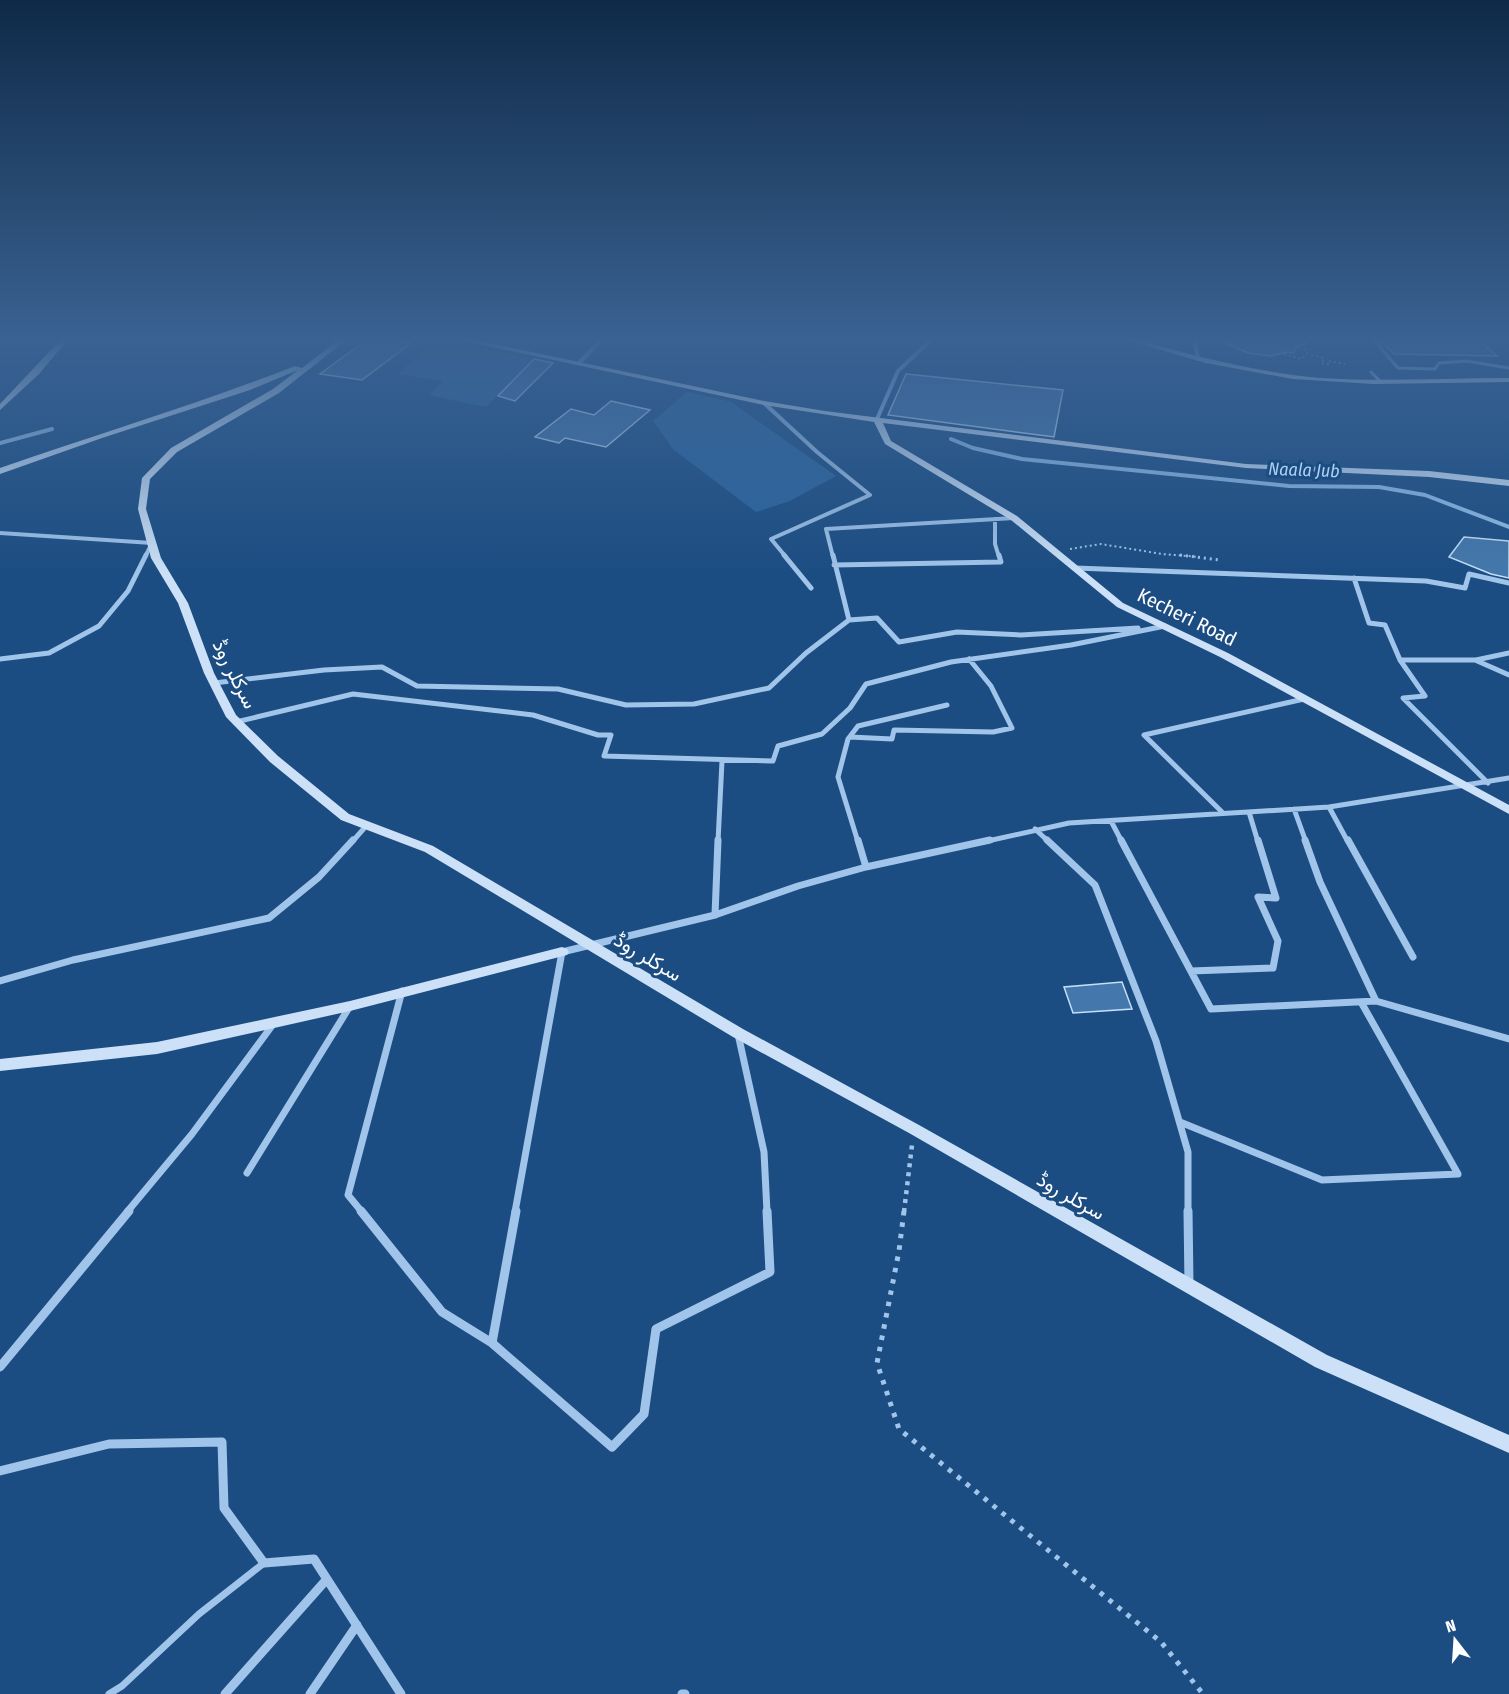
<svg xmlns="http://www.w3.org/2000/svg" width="1509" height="1694" viewBox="0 0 1509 1694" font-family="'Fira Sans Condensed',Vazirmatn,sans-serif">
	<rect width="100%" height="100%" fill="#1c4d82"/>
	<path fill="#2b659f" d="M435,341l12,1 87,17 -48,48 -57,-12 14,-14 -45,-7z
		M687,392l44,10 105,74 -46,25 -34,11 -82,-62 -21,-29z"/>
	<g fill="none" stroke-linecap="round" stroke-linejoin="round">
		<path stroke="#94c1ec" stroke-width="4" d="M951,439l22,9 49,11 267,27 90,1 46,8 84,32"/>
	</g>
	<path fill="#4477ab" stroke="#c5dff8" stroke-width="1.5" d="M1211,337h107l-21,10 -4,6 -6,-1 -16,4 -23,-3z
		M1376,337h99l22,19 -103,-2z
		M369,338l42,5 -49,37 -42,-6z
		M534,359l19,4 -38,38 -17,-5z
		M906,374l157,16 -9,47 -166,-22z
		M611,401l39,9 -44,37 -41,-9 -6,5 -24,-6 36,-28 23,6z
		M1464,537l45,4v37l-18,-4 -42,-17z
		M1122,982l10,27 -59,4 -9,-26z"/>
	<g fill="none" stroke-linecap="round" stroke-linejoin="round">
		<path stroke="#a1c5ea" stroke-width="2" stroke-dasharray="2 3" stroke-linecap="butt" d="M1303,344l4,10
			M1284,354l18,5 5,-5 17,4 -2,5
			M1322,363l6,1v-3l17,3
			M1070,549l31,-5 61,10 38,3"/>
		<path stroke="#a1c5ea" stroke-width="3" stroke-dasharray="2 4" stroke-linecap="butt" d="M1180,555l40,5"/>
		<path stroke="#a1c5ea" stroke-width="4.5" stroke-dasharray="4 5" stroke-linecap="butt" d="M904,1212l8,-67"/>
		<path stroke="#a1c5ea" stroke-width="5" stroke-dasharray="4.5 7" stroke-linecap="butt" d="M904,1211l-5,40 -22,112 22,66 262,213 42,52"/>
		<path stroke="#a1c5ea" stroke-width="3" d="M1371,337l27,31 37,1 4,-6 28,-2 42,7
			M1503,337l6,5
			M1371,372l9,9"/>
		<path stroke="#a1c5ea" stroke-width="7" d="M109,1694l13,-8 77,-72 65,-51"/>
		<path stroke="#a1c5ea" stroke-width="4" d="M1194,337l4,22
			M579,363l25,-26
			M764,403l53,49 53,43 -99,44 15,18
			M877,419l21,-48 36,-34
			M0,443l52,-14
			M995,519v25l4,13
			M0,533l152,10 -7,14
			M833,557l-7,-28 188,-11"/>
		<path stroke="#a1c5ea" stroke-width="5" d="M784,555l27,33
			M834,565l167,-3 -2,-7
			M1075,568l351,13 39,7 4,-14 40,9
			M1354,578l15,45 16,2 15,35 25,36 -22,2 85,85
			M849,620l28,-2 22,24 58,-10 64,3 117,-7
			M0,659l49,-6 50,-27 29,-35 18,-36
			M1400,660h75l34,15
			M1476,660l33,-7
			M214,683l110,-13 58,-3 35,19 141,3 68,16 68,-1 75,-16 37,-35 43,-33 -16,-65
			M236,722l117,-28 180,21 65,20h13l-7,21 169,5 5,-15 44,-12 28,-26 16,-24 85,-22 120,-17 94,-19
			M850,737l42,2 2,-9 99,2 19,-4 -21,-42 -22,-27
			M1329,807l19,35
			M1294,809l12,33
			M1249,812l9,30
			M1223,813l-79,-78 160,-36
			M1111,821l11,21
			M1035,829l14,13
			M352,842l15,-17
			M718,842l4,-81
			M858,842l-20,-65 10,-38 10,-13 89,-21
			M983,842l86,-19 260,-16 180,-29"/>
		<path stroke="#a1c5ea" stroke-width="7" d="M858,840l8,27
			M1047,840l48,45 61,156 32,111v60
			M1121,840l90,169 165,-8 133,38
			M1305,840l15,42 56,119
			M1348,840l65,117
			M715,915l3,-75
			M1191,971l82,-3 5,-27 -20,-44 18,1 -18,-58
			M0,981l73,-21 196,-42 50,-41 34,-37
			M738,1034l26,118 3,60
			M1180,1122l142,58 136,-6 -97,-172
			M247,1173l103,-167
			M127,1212l65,-78 82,-111
			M362,1212l-14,-17 54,-204
			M515,1212l47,-260 153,-37 83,-29 68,-19 124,-27"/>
		<path stroke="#a1c5ea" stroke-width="9" d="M361,1211l81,101 50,31 120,104 32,-33 12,-85 114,-57 -3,-61
			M1188,1211l1,74
			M492,1343l24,-132
			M0,1367l129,-156
			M0,1471l109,-27 113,-2 2,66 40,55 50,-4 87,135
			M225,1694l102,-115
			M310,1694l47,-69
			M682,1694h3"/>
		<path fill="#cce1f8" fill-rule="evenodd" d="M63,337h7l-31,37 -39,36v-6z
			M342,337h8l-71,56 -102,59 -27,27 -4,30 15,49 27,45 26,70 22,42 42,41 71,58 84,32 310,183 176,96 408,230 182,80v18l-194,-86 -406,-234 -176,-96 -308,-185 -84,-32 -71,-58 -44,-45 -22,-44 -26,-70 -27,-45 -13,-49 4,-31 29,-30 102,-59 25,-19 -48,20 -148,48 -102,36v-6c98,-34 198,-64 295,-102l7,2z
			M446,337h14l304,64 61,10 421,53 183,7 80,9v6l-80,-9 -183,-9 -363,-45 8,18 126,75 106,87 105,50 281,152v9l-289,-157 -103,-50 -106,-87 -126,-76 -11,-22 -110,-17z
			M1116,337h11c63,18 127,35 193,41 63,4 126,0 189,0v4l-135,2 -81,-5 -87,-16z
			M562,947l5,2 2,3 -2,3 -217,56 -193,43 -157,17v-12l157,-17 193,-41z"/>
	</g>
	<linearGradient id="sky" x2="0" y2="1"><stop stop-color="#0f2a48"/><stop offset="0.59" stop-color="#3a6292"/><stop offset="1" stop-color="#3a6292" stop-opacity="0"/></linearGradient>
	<rect width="1509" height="574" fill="url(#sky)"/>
	<g text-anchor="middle" stroke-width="6" stroke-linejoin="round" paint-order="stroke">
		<g font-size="18" font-style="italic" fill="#accff2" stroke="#1c4d82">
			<text transform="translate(1304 470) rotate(2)" y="6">Naala Jub</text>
		</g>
		<g font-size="20" fill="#fff" stroke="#1c4d82">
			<text transform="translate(1187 617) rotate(26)" y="7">Kecheri Road</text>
			<text transform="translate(235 674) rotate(63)" y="7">سرکلر روڈ</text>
			<text transform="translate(648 957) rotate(31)" y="7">سرکلر روڈ</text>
			<text transform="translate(1071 1196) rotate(30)" y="7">سرکلر روڈ</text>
		</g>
	</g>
	<g transform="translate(1455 1640) rotate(343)" stroke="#1c4d82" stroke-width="4.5" paint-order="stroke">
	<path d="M0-4.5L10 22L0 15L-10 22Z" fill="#ffffff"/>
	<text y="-9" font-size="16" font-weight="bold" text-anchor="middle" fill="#ffffff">N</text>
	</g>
</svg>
